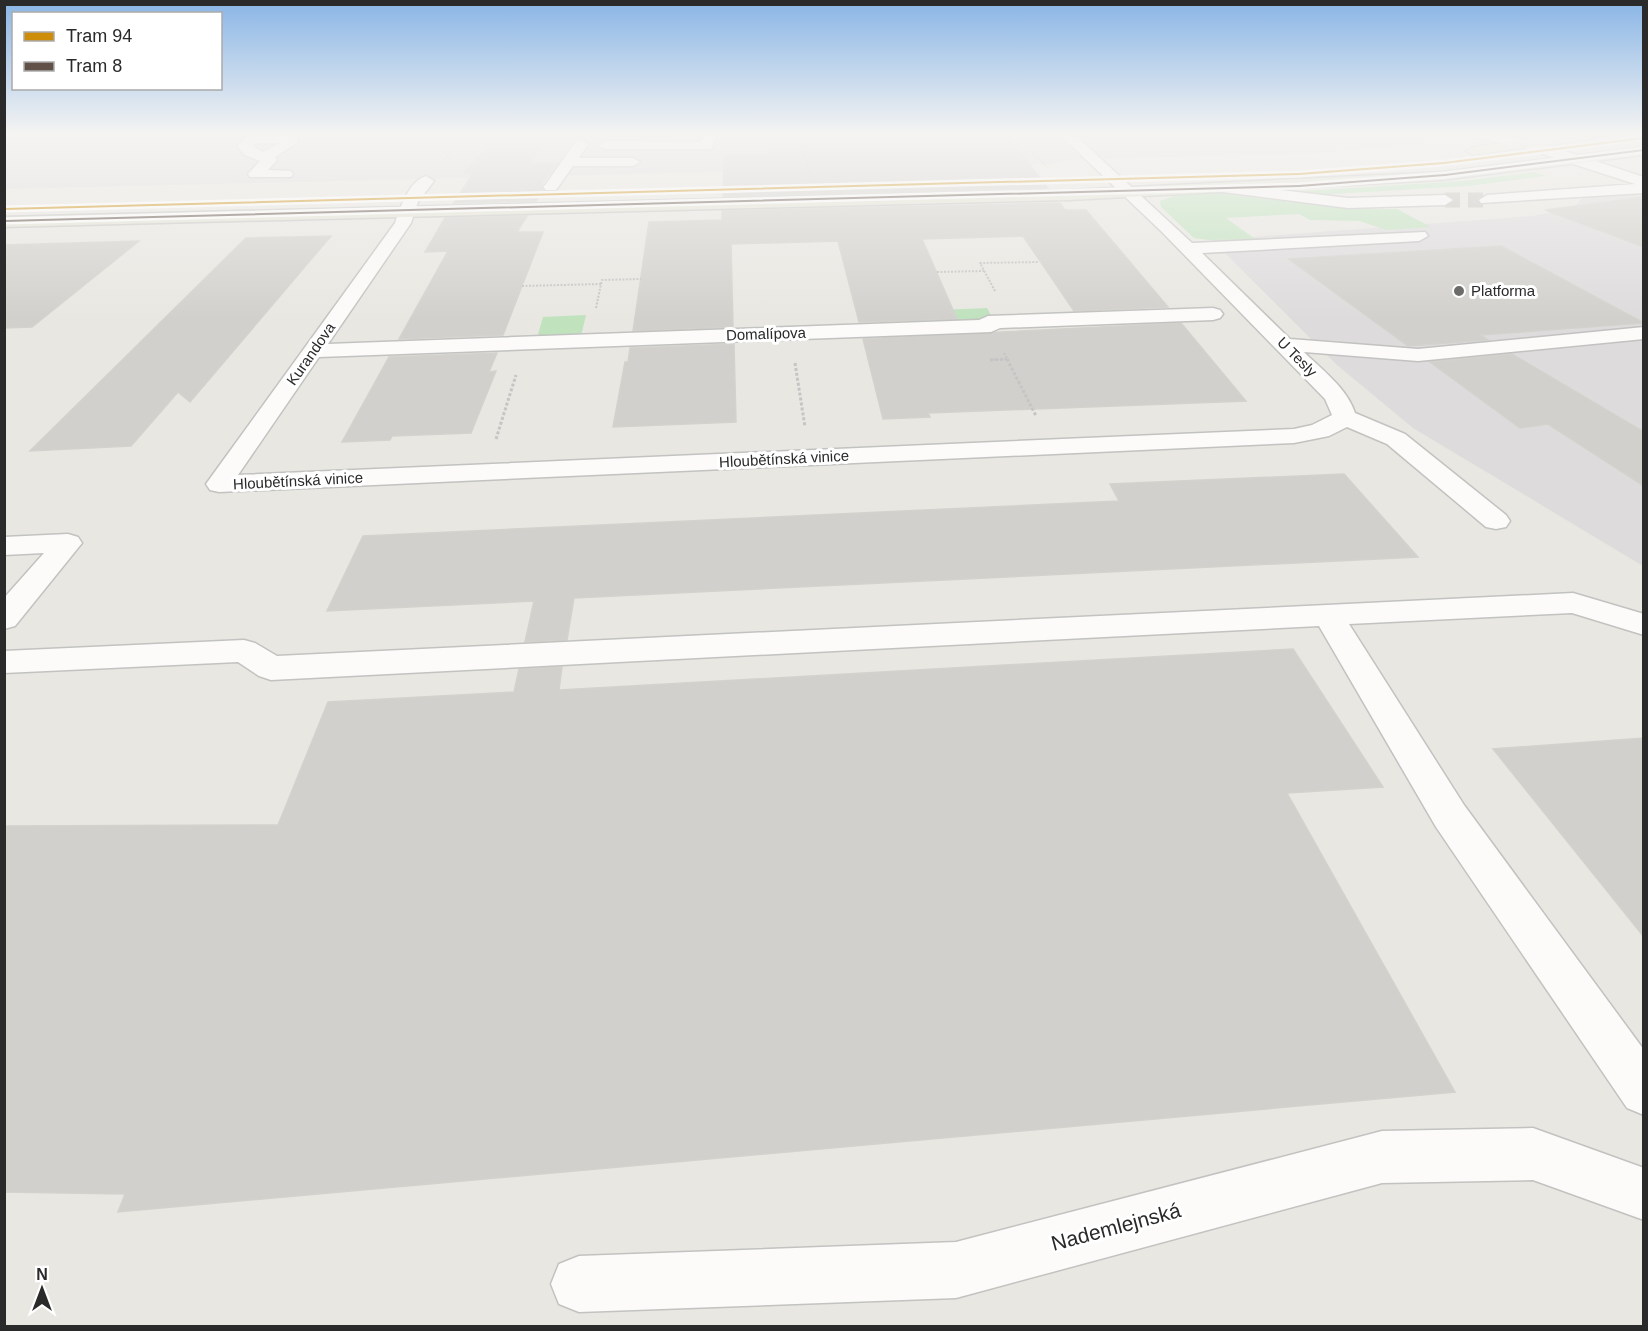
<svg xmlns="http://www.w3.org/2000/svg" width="1648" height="1331" viewBox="0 0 1648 1331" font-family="Arial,sans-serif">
	<rect width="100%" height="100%" fill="#e8e7e1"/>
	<path fill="#dedbdc" d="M4,133h1499l-106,13 -81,7 -249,7 -18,4 -1044,25z
		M1643,192v374l-230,-138 -76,-63 -125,-125 321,-24 41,-8 8,-10z"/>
	<path fill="#c0e2bd" d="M1534,172l12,4 -77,10 -171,10 -9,-4 172,-11z
		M1216,193l132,16h49l34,18 -44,3 -28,-9 -49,-1 -11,-6 -73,4 29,21 -46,1 -15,-2 -33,-31 -1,-6 14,-5z
		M987,308l6,11 -48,1 -5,-10z
		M586,315l-5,21 -44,2 6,-21z"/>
	<path fill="#d1d0cc" stroke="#d3d2cd" stroke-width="1.5" d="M500,133h51l-22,30h29l-17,22 2,6 -7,10 -82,2 19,-30h-9z
		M1006,134l42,54 -325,9 1,-43 45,1 -1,-14h9l-1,-3z
		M1644,197v50l-99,-37z
		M1060,203l5,7h21l82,97 -94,4 -51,-75 -101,3 35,80 -98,3 -21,-81 -107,3 2,83 -100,4 16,-109 73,-2v-9z
		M527,216l-10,16h26l-40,103 -104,4 49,-88 -23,1 20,-34z
		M331,236l-141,166 -12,-10 -47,54 -101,5 216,-213z
		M139,241l-107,86 -28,1v-83z
		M1501,246l143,77 -164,12 8,5 -80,6 -119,-87z
		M1181,323l65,78 -318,12 2,4 -47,2 -20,-80z
		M734,344l2,78 -123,5 12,-65h3l2,-14z
		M497,353l-8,19 7,-1 -25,62 -79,3 -2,4 -48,2 47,-85z
		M1512,354l132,78v54l-96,-62 -28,4 -90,-66z
		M1344,474l74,83 -844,41 -7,42 -42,2 9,-41 -207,10 36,-75 756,-35 -9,-17z
		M1293,649l90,138 -96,6 168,299 -1337,120 7,-18 -121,-2v-366l274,-1 50,-123 186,-10 5,-23 43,-2 -3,23z
		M1644,738v199l-151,-188z"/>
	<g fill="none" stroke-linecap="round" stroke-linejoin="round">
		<path stroke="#c2c1bc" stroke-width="15" stroke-dasharray="15 8" stroke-linecap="butt" d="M1445,200h42"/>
		<g stroke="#c2c2c1" stroke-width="3">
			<path id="minor" d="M252,133l46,3v6l-23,15 2,3 -9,10 23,1 2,3 -2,3h-41l-2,-3 12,-13 -15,-6 -8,-9zM256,143h23l-16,9 -11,-6z
				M704,133h14l-7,16h-106l-7,-4 7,-4 96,1z
				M1058,133h15l119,110 233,-11 3,4 -9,5 -217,12 88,86 128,10 226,-22v12l-226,22 -114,-9c18,18 43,36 51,61l50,21 101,81 4,6 -4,6 -10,2 -10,-2 -99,-83 -40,-17 -18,9 -35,7 -1075,49 -9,-2 -4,-6 189,-261c5,-15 14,-42 31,-47l8,5 -16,21 -7,21 -83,121 651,-24 9,-4 225,-8 7,2 3,4 -3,4 -7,2 -213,8 -9,4 -672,25 -81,118 1056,-46 18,-4 20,-10 -7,-16 -163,-167z
				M1465,133c61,0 121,26 179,44v16l-163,10 -2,-3 8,-5 148,-11 -114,-37 -54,-11z
				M581,140l7,4 -9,14h54l7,4 -7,4h-60l-17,24h-10l-3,-3 3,-3 30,-43z
				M1220,183l128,15 97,-3 8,5 -8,5 -97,3 -133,-17 -3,-3z
				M68,534l10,3 4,6 -67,83 -11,3v-31l40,-45 -40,2v-18z
				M1573,593l71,21v21l-72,-22 -223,11 115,181 180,245v65l-17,-7 -191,-281 -117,-201 -1048,54 -12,-4 -21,-14 -234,11v-22l240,-11 11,3 22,13z
				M1533,1128l111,40v52l-111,-40 -151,3 -426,115 -377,14 -20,-8 -8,-20 8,-20 20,-8 377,-14 426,-111z"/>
		</g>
		<g stroke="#c4c4c2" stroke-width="3">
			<path id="major" d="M1576,133l23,2 -7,4 -119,16 -7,-4 7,-4z
				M1644,147v8l-202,25 -372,20 -1066,27v-10l1066,-27 372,-18z"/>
		</g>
		<path stroke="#c6c5c5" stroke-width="1.5" stroke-dasharray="2 1.5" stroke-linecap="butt" d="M1016,133l30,33
			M799,135l82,-2
			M799,135l10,36
			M444,160l24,-27"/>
		<path stroke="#c6c5c5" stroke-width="2" stroke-dasharray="2 1.5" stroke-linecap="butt" d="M937,272l47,-1
			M601,284l1,-4 39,-1
			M522,286l79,-2 -5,24
			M995,291l-15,-28 59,-1
			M1004,353l4,7
			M990,360l17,-1"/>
		<path stroke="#c6c5c5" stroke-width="3" stroke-dasharray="3 2" stroke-linecap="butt" d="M1007,359l29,57
			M990,360l17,-1
			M795,363l10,64
			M496,439l20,-64"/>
		<use href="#minor" fill="#fcfbfa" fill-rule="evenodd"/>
		<use href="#major" fill="#e3e4d5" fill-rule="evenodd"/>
		<g stroke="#fff" stroke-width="5">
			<path id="tram-1" d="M1644,137v2l-200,25 -145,11 -1295,35v-2l1295,-35 145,-11z"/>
		</g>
		<g stroke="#fff" stroke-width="5">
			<path id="tram-2" d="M1644,149v2l-199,25 -146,11 -1295,35v-2l1295,-35 146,-11z"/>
		</g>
		<use href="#tram-1" fill="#ce8d08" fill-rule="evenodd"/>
		<use href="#tram-2" fill="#605047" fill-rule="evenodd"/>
	</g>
	<linearGradient id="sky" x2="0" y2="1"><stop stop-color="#89b5e6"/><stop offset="0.42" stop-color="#f5f4f2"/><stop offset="1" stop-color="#f5f4f2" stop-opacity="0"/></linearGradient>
	<rect width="1648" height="319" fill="url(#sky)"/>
	<circle fill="#6c6c6a" stroke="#fff" stroke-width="2" cx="1459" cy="291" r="6"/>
	<g text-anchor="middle" stroke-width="6" stroke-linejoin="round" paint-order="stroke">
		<g font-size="15" fill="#2a2a2a" stroke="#fff" text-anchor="start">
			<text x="1471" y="296">Platforma</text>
		</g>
		<g font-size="15" fill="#2a2a2a" stroke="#fff">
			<text transform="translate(766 334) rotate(-2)" y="5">Domalípova</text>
			<text transform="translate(311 354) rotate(-55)" y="5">Kurandova</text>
			<text transform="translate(1297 357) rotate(45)" y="5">U Tesly</text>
			<text transform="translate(784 459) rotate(-3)" y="5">Hloubětínská vinice</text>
			<text transform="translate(298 481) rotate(-3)" y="5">Hloubětínská vinice</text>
		</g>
		<g font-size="21" fill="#2a2a2a" stroke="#fff">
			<text transform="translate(1116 1227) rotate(-15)" y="7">Nademlejnská</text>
		</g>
	</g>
	<rect width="1648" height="1331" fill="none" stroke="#2a2a2a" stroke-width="12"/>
	<rect x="12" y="12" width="210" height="78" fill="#ffffff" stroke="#aaaaaa" stroke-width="1.5"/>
	<rect x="24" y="32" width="30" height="9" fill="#ce8d08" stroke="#aaaaaa" stroke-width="1.5"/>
	<text x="66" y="42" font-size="18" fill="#2a2a2a">Tram 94</text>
	<rect x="24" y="62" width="30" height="9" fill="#605047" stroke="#aaaaaa" stroke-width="1.5"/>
	<text x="66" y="72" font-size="18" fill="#2a2a2a">Tram 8</text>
	<g transform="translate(42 1289)" stroke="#ffffff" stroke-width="4.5" paint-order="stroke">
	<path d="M0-4.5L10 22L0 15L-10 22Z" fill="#2a2a2a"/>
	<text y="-9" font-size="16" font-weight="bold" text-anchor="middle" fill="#2a2a2a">N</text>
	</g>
</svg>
